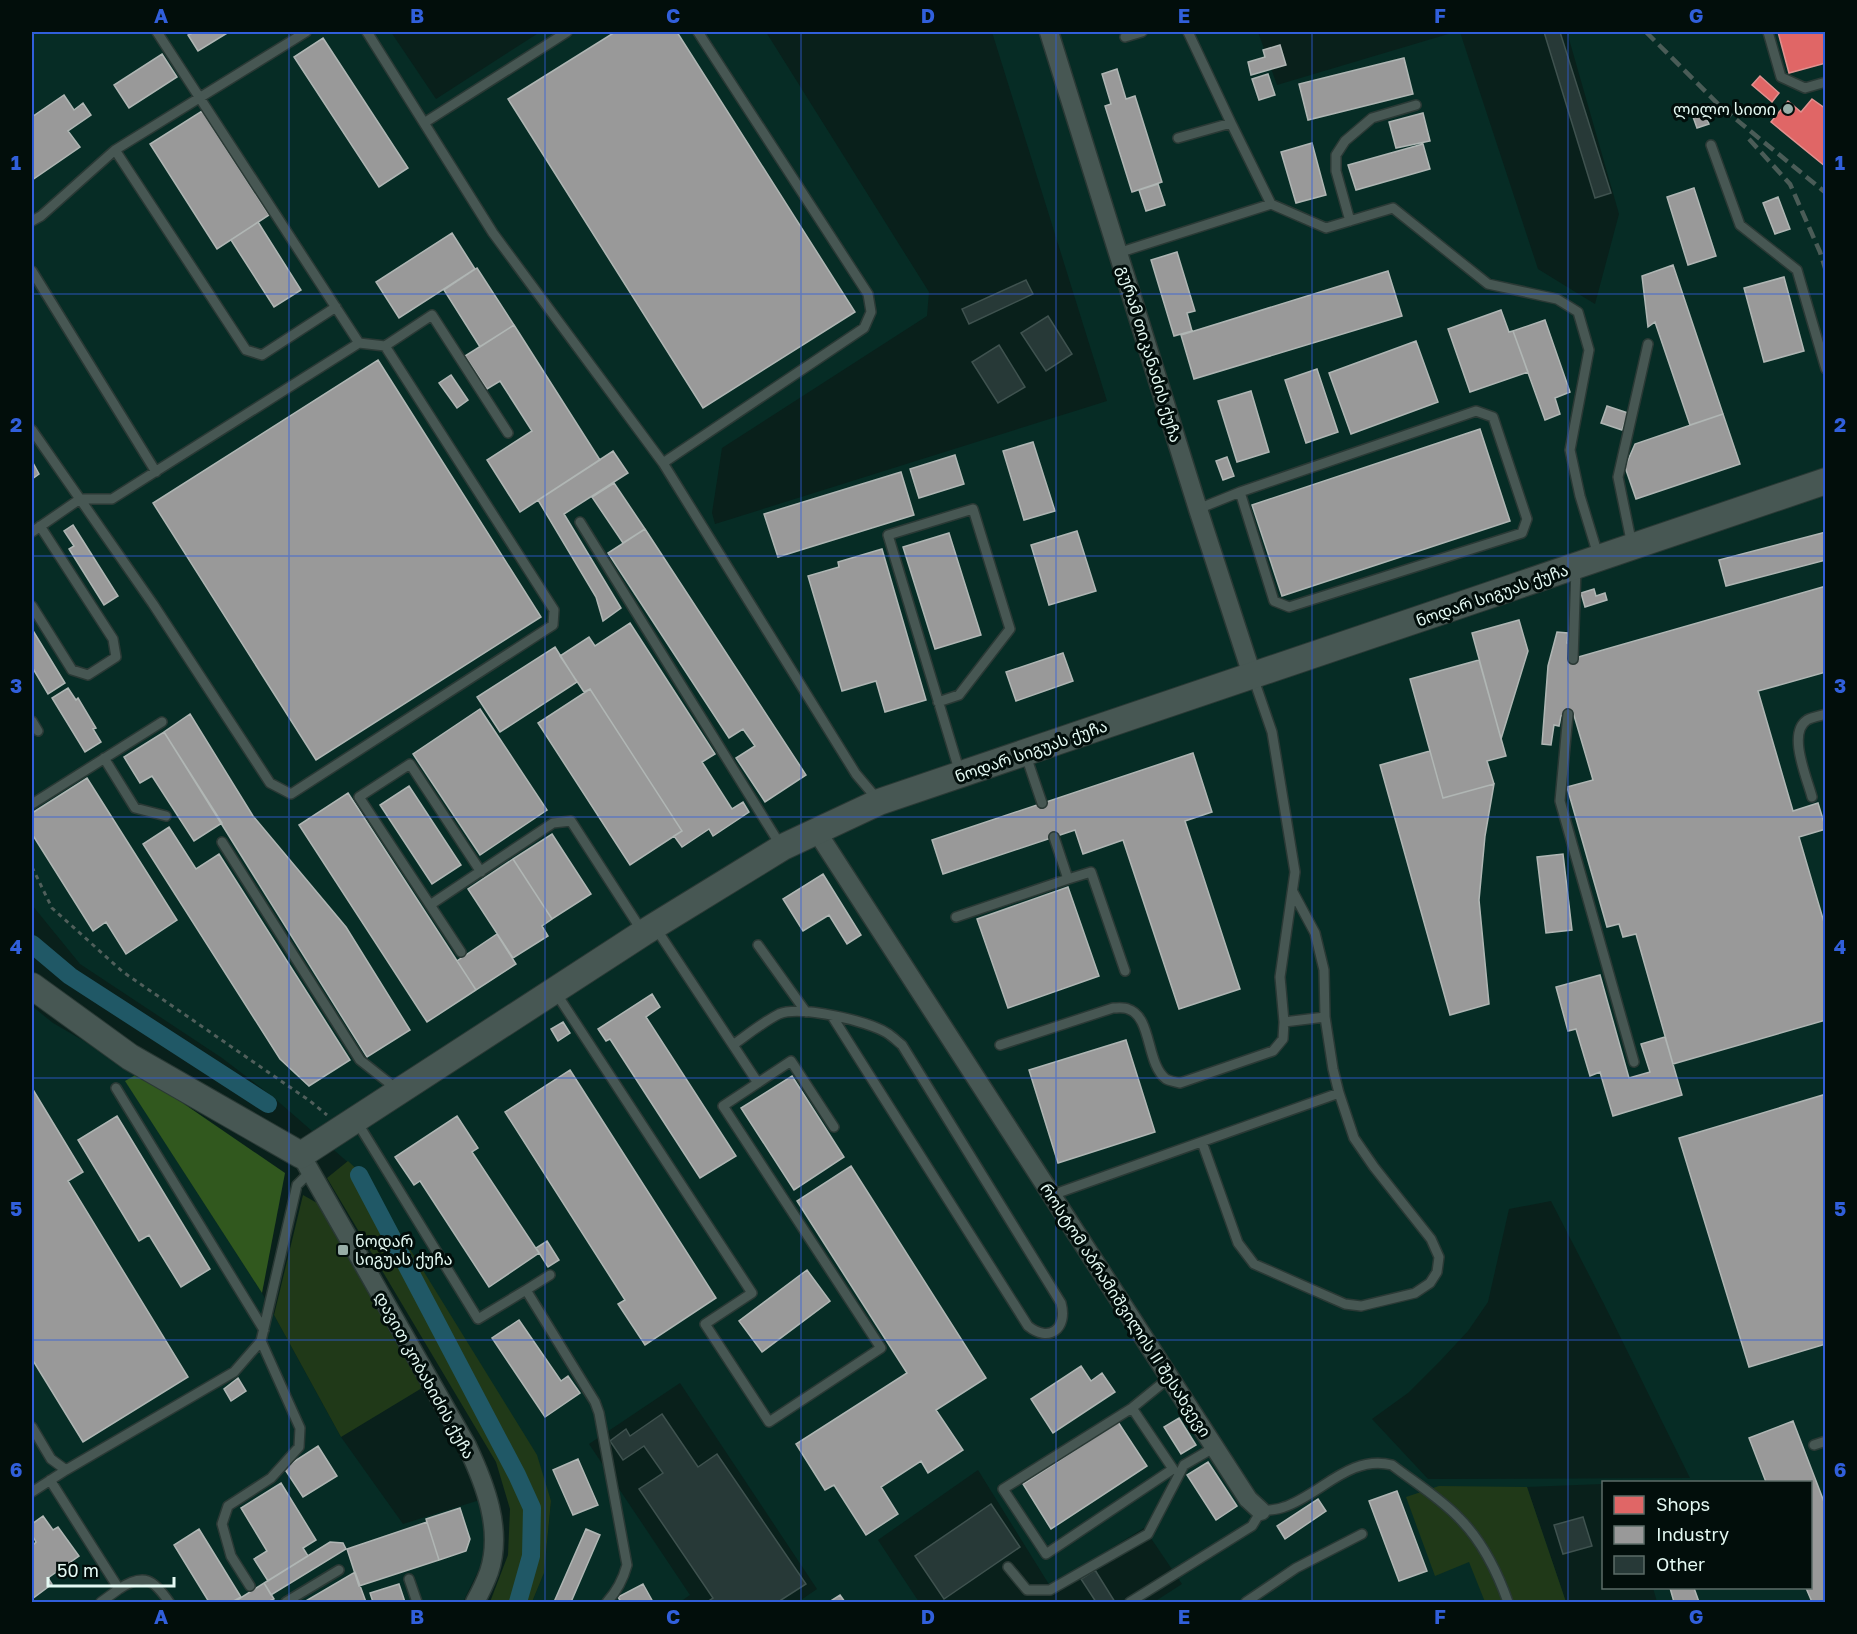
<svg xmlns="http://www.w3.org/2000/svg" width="1857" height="1634" viewBox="0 0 1857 1634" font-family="'Golos Text','Noto Sans Georgian',sans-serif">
	<rect width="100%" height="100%" fill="#09201b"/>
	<path fill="#062c25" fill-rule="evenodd" d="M32,32h359l45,67 104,-67h226l163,260 -2,24 -205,132 -10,65 3,11 392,-123 -115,-369h266l19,53 178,-53h5l78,237 57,35 24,-90 -52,-182h258v1570h-168l-4,-14h157v-106h-206l-1,2 -76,3 39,115h-412l28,-18 -38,-56 -94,58 -72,-116 -100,70 41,62h-121l19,-13 -137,-206 -91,61 101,151 -10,7h-148l12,-29 7,-72 -185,-323 -93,-81 -51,-39 -142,-94 -48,-59zM1551,1201l53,103 86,174 -262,1 -56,-60 36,-26 33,-33 27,-29 20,-29 21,-93z
		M32,1006l21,17 86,50 -13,9 136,211 79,144 62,87 80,-25 4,28 -4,34 -20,41h-431z"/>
	<path fill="#203918" d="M348,1161l18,17 171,277 14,46 -7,72 -12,29h-42l18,-47 2,-46 -14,-47 -169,-284z
		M303,1195l14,8 105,185 -81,49 -67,-122z
		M1439,1486l88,1 39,115h-81l-16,-40 -34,14 -29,-79z"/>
	<path fill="#31581e" d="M139,1073l146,100 -23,120 -137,-212z"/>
	<path fill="#e06666" stroke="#e19290" stroke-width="1.5" d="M1778,32h48v31l-37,10z
		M1760,76l19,17 -7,9 -20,-17z
		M1812,99l14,10v58l-55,-45 17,-21 13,11z"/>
	<path fill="#999" stroke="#b0b6b4" stroke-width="1.5" d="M195,32h34l-31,19 -10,-16z
		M615,32h62l178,280 -152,96 -195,-309z
		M323,38l85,130 -29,19 -85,-130z
		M1280,45l6,20 -35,10 -3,-13 17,-5 -2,-7z
		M162,54l15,23 -48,31 -15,-23z
		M1404,58l9,36 -105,26 -9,-36z
		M1117,69l9,30 9,-3 27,86 -30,10 -27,-86 6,-2 -9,-30z
		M1268,74l7,21 -16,5 -7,-21z
		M64,95l10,15 9,-7 8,12 -23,16 12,16 -48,33v-63z
		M1703,110l6,14 -12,4 -5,-14z
		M202,111l67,104 -52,34 -67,-105z
		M1423,113l7,28 -34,7 -7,-26z
		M1312,143l14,52 -30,8 -15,-51z
		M1423,144l7,25 -74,21 -8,-25z
		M1158,184l7,21 -19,6 -7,-21z
		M1694,188l22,68 -28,9 -21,-68z
		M1778,197l12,32 -15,5 -12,-31z
		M258,222l43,68 -27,17 -43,-67z
		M452,233l23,36 -76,49 -23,-36z
		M1177,252l18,59 -8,2 5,18 -18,5 -23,-76z
		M1673,265l50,149 -33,11 -35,-103 -7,5 -6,-51z
		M477,268l37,57 -34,22 -36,-57z
		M1388,271l14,45 -208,63 -13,-44z
		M1784,277l20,74 -40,11 -20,-74z
		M1501,310l8,22 4,-1 15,41 -58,20 -22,-63z
		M1545,320l25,72 -15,6 5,16 -15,6 -32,-89z
		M514,325l86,135 -80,52 -33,-52 45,-29 -32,-50 -13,8 -22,-33z
		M1416,341l22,61 -87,32 -22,-61z
		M378,360l163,257 -225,143 -163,-257z
		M1317,369l21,63 -32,11 -21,-63z
		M451,375l17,25 -11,8 -18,-25z
		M1251,391l18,61 -32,10 -19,-61z
		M1607,406l21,7 -6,17 -21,-7z
		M1723,414l17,50 -104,35 -11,-32 10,-23z
		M1480,429l30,92 -228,75 -30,-91z
		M1033,442l22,69 -31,9 -21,-69z
		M613,451l15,22 -64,41 57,94 -18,13 -7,-24 -58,-97z
		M955,455l9,29 -45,14 -9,-29z
		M1227,457l7,19 -11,4 -7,-19z
		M32,461l7,13 -7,5z
		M901,472l13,43 -136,42 -14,-43z
		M614,483l31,46 -22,14 -31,-46z
		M73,525l45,71 -14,9 -35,-56 5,-3 -10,-15z
		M645,529l161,246 -41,27 -29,-44 19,-12 -12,-17 -14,9 -121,-185z
		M1077,531l19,60 -47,14 -18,-60z
		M1826,532v28l-100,26 -7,-26z
		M949,533l32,102 -46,14 -32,-102z
		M882,549l44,151 -41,12 -9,-31 -34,10 -34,-115 31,-9 -1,-5z
		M1826,586v86l-68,19 35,120 25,-8 8,26 -27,8 27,92v91l-153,44 -37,-130 -13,3 -4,-13 -12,3 -40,-140 26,-7 -20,-68 -12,4 -2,10 -5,-1 -3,20 -9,-1 6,-78 9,-34 11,1 -1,10h3l-2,17z
		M1594,589l2,7 9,-3 2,7 -22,7 -4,-14z
		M1519,620l9,31 -27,88 -29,-106z
		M630,623l85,131 -13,8 30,47 11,-7 6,10 -36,24 -4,-7 -27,18 -8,-11 8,-5 -92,-142 -6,3 -24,-36 29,-19 6,9z
		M32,629l33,54 -17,11 -16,-27z
		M555,647l22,35 -77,50 -23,-35z
		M1063,653l10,28 -57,20 -10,-29z
		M1479,660l27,96 -19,5 7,23 -51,14 -33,-119z
		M68,688l8,12 2,-2 18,30 -3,1 8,13 -16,10 -33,-54z
		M590,689l92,142 -52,34 -92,-142z
		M480,709l67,101 -67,45 -67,-101z
		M190,714l63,102 93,111 64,103 -43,27 -203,-325z
		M164,732l58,91 -28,18 -42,-65 -12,7 -16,-26z
		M1430,751l13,47 51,-14 -9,52 -6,64 10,104 -39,11 -70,-250z
		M1193,753l19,59 -27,9 55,168 -61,20 -56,-169 -40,14 -8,-24 -132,44 -11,-34z
		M87,778l90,142 -51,34 -20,-32 -13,9 -61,-97v-21z
		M409,786l52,79 -29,19 -52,-79z
		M348,793l128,197 -49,32 -128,-197z
		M169,827l27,42 23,-15 131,206 -41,26 -29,-27 -137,-215z
		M552,834l39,60 -39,25 -39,-60z
		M1563,854l9,76 -26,3 -9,-76z
		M513,859l39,60 -10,7 6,10 -35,22 -45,-69z
		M823,874l38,61 -14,9 -18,-29 -26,16 -20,-32z
		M1068,887l31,89 -91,32 -31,-89z
		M497,934l19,30 -40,26 -19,-29z
		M1600,975l29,103 21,-6 -9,-28 24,-7 17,58 -69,21 -13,-44 -10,4 -14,-47 -8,2 -12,-44z
		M652,994l8,13 -14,10 90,139 -36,22 -90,-139 -4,2 -8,-12z
		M563,1022l7,11 -12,8 -7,-12z
		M1126,1040l29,92 -97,31 -29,-93z
		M570,1070l146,228 -71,47 -27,-41 7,-4 -120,-188z
		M792,1076l52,81 -50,33 -53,-82z
		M32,1088l51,84 -15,9 120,196 -105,65 -51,-83z
		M1826,1094v250l-77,23 -70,-229z
		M117,1116l93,153 -29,18 -32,-52 -10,6 -61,-101z
		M457,1116l21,32 -6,4 67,101 -50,34 -69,-106 -6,4 -19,-28z
		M851,1166l135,212 -50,32 27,40 -35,23 -7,-12 -40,26 17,27 -32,21 -32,-50 -9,5 -29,-46 111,-71 -110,-172z
		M547,1241l12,19 -11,7 -12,-19z
		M807,1270l23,31 -68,51 -23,-31z
		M519,1320l42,61 7,-5 12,17 -35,24 -53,-79z
		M1081,1366l10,15 11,-8 13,19 -62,41 -22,-34z
		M238,1378l8,13 -15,10 -7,-12z
		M1179,1418l17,27 -15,9 -17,-27z
		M1793,1421l33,86v95h-14l-6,-14h4v-106h-44l-17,-44z
		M1118,1422l29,44 -96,63 -28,-45z
		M318,1446l19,30 -34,21 -19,-29z
		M578,1459l20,46 -25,10 -20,-45z
		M1208,1462l29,44 -21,14 -29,-45z
		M281,1483l35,57 -13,8 5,8 -40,25 -14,-22 13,-8 -26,-43z
		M1397,1491l30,80 -28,10 -30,-80z
		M1318,1499l8,12 -41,28 -8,-13z
		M460,1508l10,31 -4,12 -27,9 -13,-41z
		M43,1516l10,14 5,-3 21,29 -31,22 4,6 -20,15v-53l4,-4 -4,-7v-11z
		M427,1522l12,38 -80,26 -12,-37z
		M199,1529l42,68 -9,5h-23l-35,-57z
		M586,1529l14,6 -29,67h-17z
		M330,1542l13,1 3,6 -75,46 -7,-12z
		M355,1572l11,30h-62z
		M264,1583l10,16 -7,3h-33z
		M399,1584l6,18h-32l-3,-9z
		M643,1584l10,18h-32l-3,-5z
		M1670,1588h24l5,14h-25z
		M840,1595l5,7h-16z"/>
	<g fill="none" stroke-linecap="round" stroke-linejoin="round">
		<path stroke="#205866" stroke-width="18" d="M32,944l38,32 198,128
			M359,1175l158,300 15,33 -1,48 -13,46"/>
	</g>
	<path fill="#273937" stroke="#3f524f" stroke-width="1.5" d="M1544,32h16l51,161 -16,5z
		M1026,280l7,14 -64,30 -7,-15z
		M1048,316l24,38 -26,17 -25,-38z
		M999,345l26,42 -27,16 -26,-41z
		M662,1414l36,53 19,-13 89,130 -28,18h-71l6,-4 -74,-109 24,-16 -19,-27 -21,14 -13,-19 16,-12 4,7z
		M991,1504l29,43 -76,52 -29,-43z
		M1583,1517l9,29 -29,8 -9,-29z
		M1095,1570l20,32h-19l-15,-23z"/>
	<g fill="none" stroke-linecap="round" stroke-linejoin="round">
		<g stroke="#2a3935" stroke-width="12">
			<path id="lane" d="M157,32l202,311 26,3 47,-31 76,118
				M367,32l126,201 170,230 193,311 22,26
				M1188,32l43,91
				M1768,32l13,45 24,11 21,-6
				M1125,37l17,-5
				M424,123l143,-91
				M1178,138l53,-15 40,81
				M1711,145l29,80 57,45 29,99
				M115,150l131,200 16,5 74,-48
				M32,221l9,-5 74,-66 191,-118
				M1350,221l-14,-50v-16l9,-14 27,-23 44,-13
				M1118,253l153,-49 55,24 67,-20 95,76 69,15 21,13 11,38 -19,100 10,46 19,62
				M32,271l124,201
				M32,430l121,174 117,179 21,11 262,-169 1,-15 -169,-264
				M663,463l201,-135 7,-16 -3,-18 -170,-262
				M1198,509l42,-17 236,-81 17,6 34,102 -5,14 -233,74 -15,-6 -34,-109
				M580,522l201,324
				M32,532l48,-33h32l247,-156
				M1632,545l-14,-68 30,-133
				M32,606l40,64 16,5 28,-18 -3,-18 -73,-113
				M1573,659l3,-91
				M938,702l21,-7 51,-66 -37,-120 -85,26 72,238
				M1568,714l-8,87 74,261
				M32,721l6,10
				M1025,753l17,50
				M104,758l31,50 31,8
				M1812,797c-5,-19 -25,-64 -5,-77 5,-3 13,-4 19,-6
				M32,804l130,-82
				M1054,837l14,42 23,-7 34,99
				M222,842l138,218 38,30
				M430,905l123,-82 18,-2 71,110
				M956,917l112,-38
				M655,927l103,156
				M758,945l48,67
				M461,952l-102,-155 51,-33 71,108
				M556,993l196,300 -47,31 64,98 112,-74 -158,-242 68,-45 43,66
				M1284,1022l41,-5
				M733,1045c14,-10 30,-23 46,-31 21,-9 89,7 108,19 5,3 10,8 15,12l159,258c7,26 -12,40 -33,23l-196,-310
				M1000,1045l113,-37c4,0 11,-1 15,1 24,7 18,55 38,70 4,2 9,3 14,4l93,-32 10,-12 1,-17 -4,-45 15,-105 -23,-140 -19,-55
				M116,1088l148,242
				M357,1122l121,197 48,-29 69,112 4,11 28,152c-4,15 -10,26 -20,37
				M1202,1142l36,101 16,21 91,40 16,2 54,-13 15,-10 7,-11 2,-15 -8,-18 -57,-72 -20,-29 -15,-45 -6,-24 -8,-52 -1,-47 -9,-37 -22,-41
				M1052,1195l287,-102
				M526,1290l24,-15
				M1132,1408l41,61 -127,85 -43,-65 129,-81 38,-31
				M32,1427l19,32 15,11 168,-98 27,-31 36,-156 13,-13
				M1814,1445l12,-4
				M50,1480l69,109 -18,13
				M32,1492l34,-22
				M1008,1567l19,23h23l98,-56 36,-69 31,-18
				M409,1579l8,23
				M250,1586l-19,-30 -9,-32 6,-18 43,-28 28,-31 1,-19 -39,-87
				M119,1589c25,-17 35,-9 50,13
				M286,1602l53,-32
				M1130,1602l122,-76 9,-15c7,-1 16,-1 23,-4 36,-12 66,-53 108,-42 22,17 48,33 67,53 23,23 38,53 49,84
				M1246,1602l50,-34 66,-34"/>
		</g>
		<g stroke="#2a3935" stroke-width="21">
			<path id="street" d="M1049,32l149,477 54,166
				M817,832l431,667 13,12
				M301,1155l166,291c18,38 36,84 22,126 -4,11 -9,21 -14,30"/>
		</g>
		<g stroke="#2a3935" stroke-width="28">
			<path id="secondary" d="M32,986l98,71 171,98 342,-222 140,-86 96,-45 947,-321"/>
		</g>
		<path stroke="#505f5b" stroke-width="3" stroke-dasharray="4.5 4.5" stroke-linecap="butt" d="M32,867l20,41 71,64 187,129 17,14"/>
		<use href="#lane" stroke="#475753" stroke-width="9"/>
		<use href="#street" stroke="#475753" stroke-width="18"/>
		<use href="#secondary" stroke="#475753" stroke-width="26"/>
		<path stroke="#4a5c57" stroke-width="4.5" stroke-dasharray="12 6" stroke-linecap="butt" d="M1646,32l75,75 105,86
			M1749,139l41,45 30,68 6,19"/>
	</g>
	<path fill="none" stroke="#315fdb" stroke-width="1.5" stroke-opacity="0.55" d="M289,32v1570M545,32v1570M801,32v1570M1056,32v1570M1312,32v1570M1568,32v1570M32,294h1794M32,556h1794M32,817h1794M32,1078h1794M32,1340h1794"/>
	<g fill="#97ada7" stroke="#020e0b" stroke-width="2">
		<circle cx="1788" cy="109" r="6"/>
		<rect x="337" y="1244" width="12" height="12" rx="3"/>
	</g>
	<g text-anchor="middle" stroke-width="6" stroke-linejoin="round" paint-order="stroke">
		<g font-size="16" fill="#e4f9f3" stroke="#020e0b" text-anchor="end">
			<text x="1776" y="115">ლილო სითი</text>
			<text x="355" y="1247" text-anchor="start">ნოდარ<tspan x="355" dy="18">სიგუას ქუჩა</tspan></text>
		</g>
		<g font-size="16" fill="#e4f9f3" stroke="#020e0b">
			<text transform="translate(1150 354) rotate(73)" y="6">გურამ თიკანაძის ქუჩა</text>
			<text transform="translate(1492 595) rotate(-19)" y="6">ნოდარ სიგუას ქუჩა</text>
			<text transform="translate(1031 751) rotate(-19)" y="6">ნოდარ სიგუას ქუჩა</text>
			<text transform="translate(1126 1310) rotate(57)" y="6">როსტომ აბრამიშვილის II შესახვევი</text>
			<text transform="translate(425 1375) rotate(61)" y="6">დავით კობახიძის ქუჩა</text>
		</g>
	</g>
	<rect width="1857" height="1634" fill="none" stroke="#020e0b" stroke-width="66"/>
	<rect x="1602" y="1481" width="210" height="108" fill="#020e0b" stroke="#5c6c68" stroke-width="1.5"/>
	<rect x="1614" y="1496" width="30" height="18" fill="#e06666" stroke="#5c6c68" stroke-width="1.5"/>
	<text x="1656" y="1511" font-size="18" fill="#e4f9f3">Shops</text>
	<rect x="1614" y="1526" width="30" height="18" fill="#999999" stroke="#5c6c68" stroke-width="1.5"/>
	<text x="1656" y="1541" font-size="18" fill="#e4f9f3">Industry</text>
	<rect x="1614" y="1556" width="30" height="18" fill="#273937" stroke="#5c6c68" stroke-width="1.5"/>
	<text x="1656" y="1571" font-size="18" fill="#e4f9f3">Other</text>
	<path d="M48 1577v9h126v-9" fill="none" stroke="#e4f9f3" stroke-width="3"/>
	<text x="57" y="1577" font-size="18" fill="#e4f9f3" stroke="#020e0b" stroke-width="4.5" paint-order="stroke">50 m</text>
	<rect x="33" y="33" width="1791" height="1568" fill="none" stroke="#315fdb" stroke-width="2"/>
	<g font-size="20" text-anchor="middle" font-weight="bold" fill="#315fdb">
		<text x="161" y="23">A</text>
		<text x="417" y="23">B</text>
		<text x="673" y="23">C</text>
		<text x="928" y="23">D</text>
		<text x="1184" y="23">E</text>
		<text x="1440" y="23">F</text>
		<text x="1696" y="23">G</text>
		<text x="16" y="170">1</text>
		<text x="1840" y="170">1</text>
		<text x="16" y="432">2</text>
		<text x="1840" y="432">2</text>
		<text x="16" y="693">3</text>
		<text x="1840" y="693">3</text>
		<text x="16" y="954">4</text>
		<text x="1840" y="954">4</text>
		<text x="16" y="1216">5</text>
		<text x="1840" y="1216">5</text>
		<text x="16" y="1477">6</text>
		<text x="1840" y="1477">6</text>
		<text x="161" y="1624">A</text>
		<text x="417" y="1624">B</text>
		<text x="673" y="1624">C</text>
		<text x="928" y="1624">D</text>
		<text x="1184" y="1624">E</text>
		<text x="1440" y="1624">F</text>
		<text x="1696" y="1624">G</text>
	</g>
</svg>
